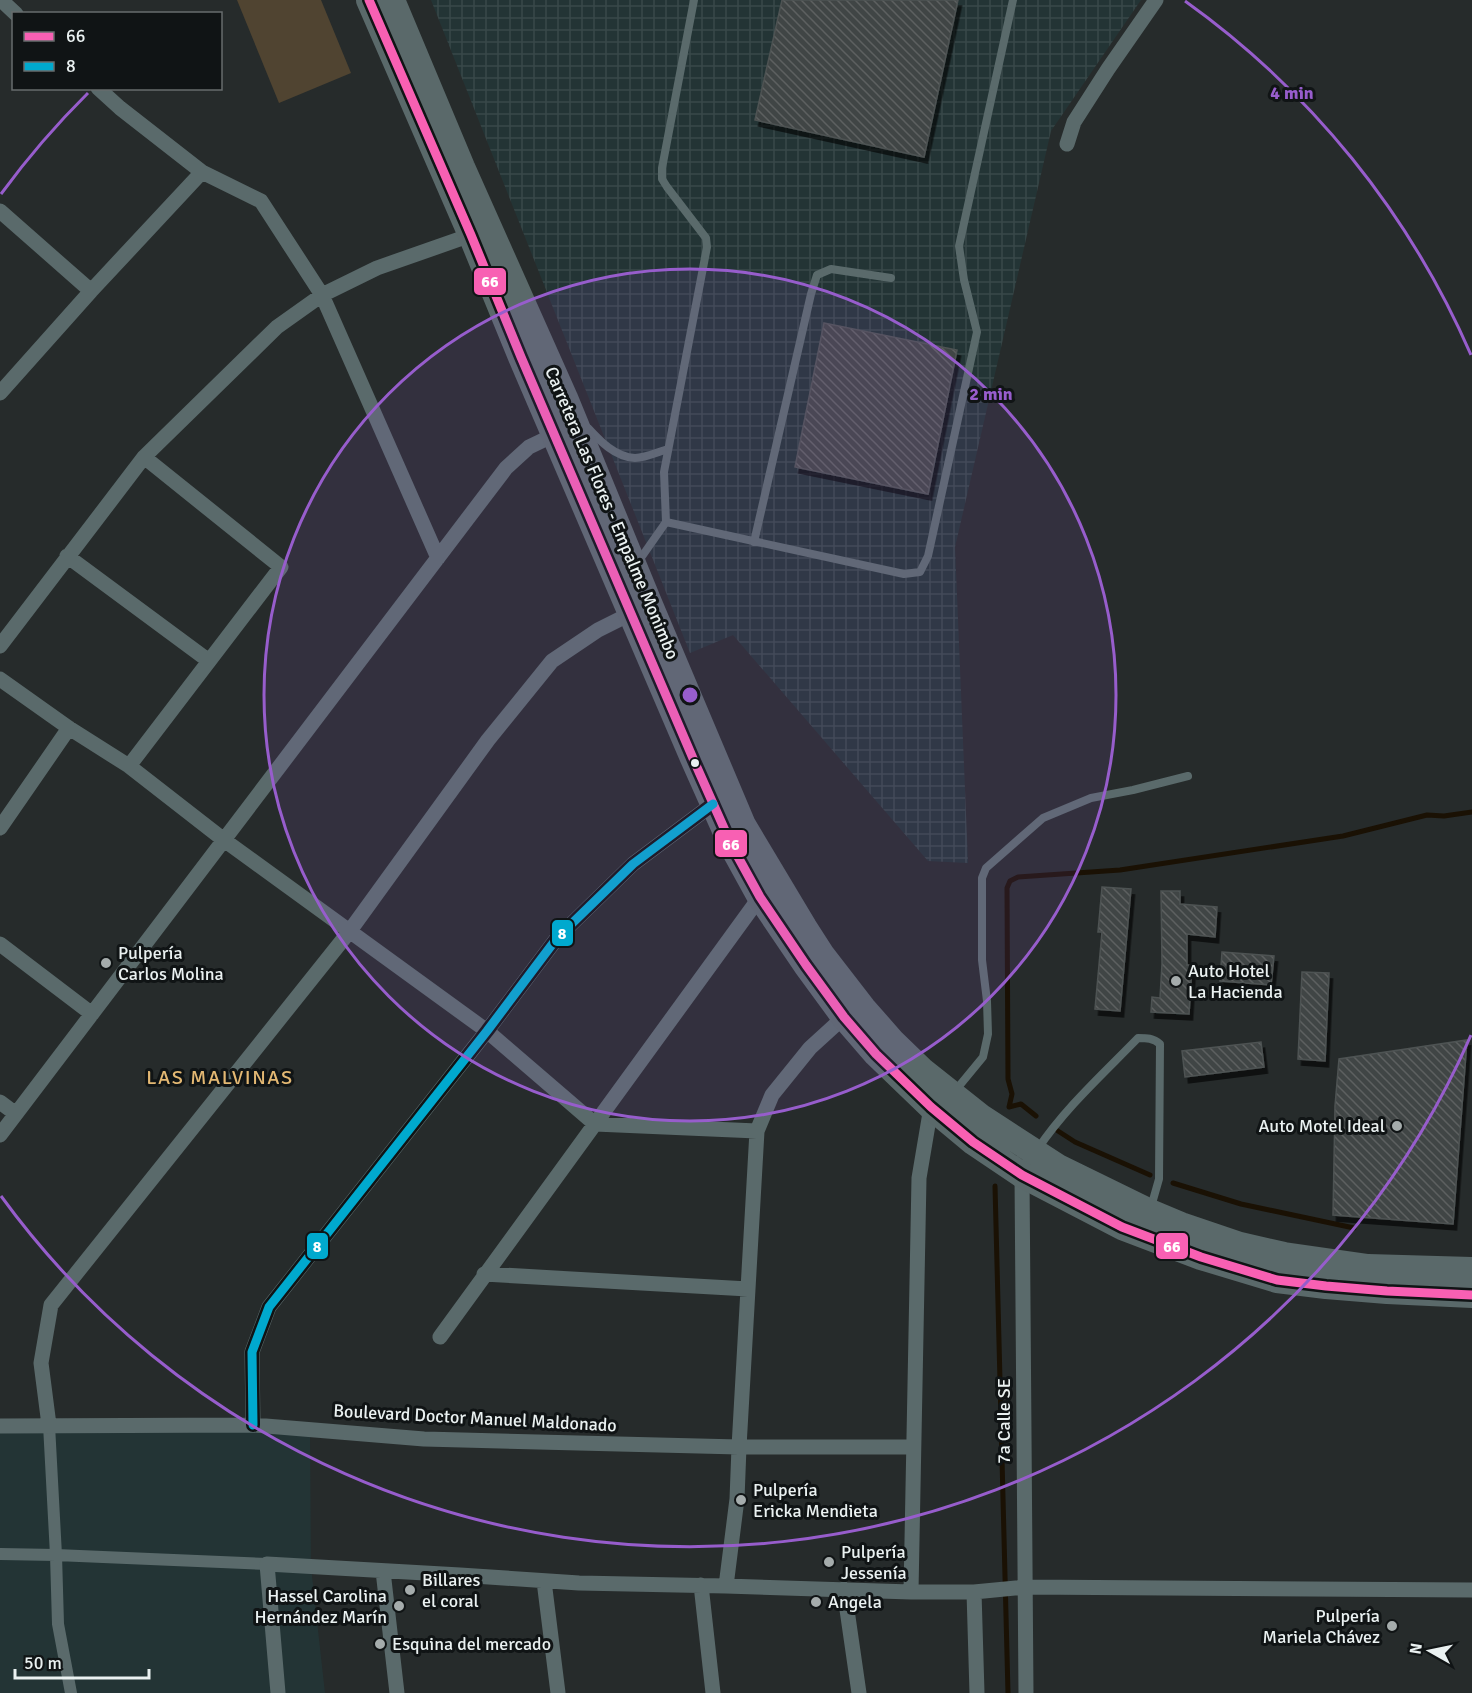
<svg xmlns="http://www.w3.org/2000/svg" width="1472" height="1693" viewBox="0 0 1472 1693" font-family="Signika,sans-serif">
	<defs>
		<pattern id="industrial-grid" width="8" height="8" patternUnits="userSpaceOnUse" patternTransform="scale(1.5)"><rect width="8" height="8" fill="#233435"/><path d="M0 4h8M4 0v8" fill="none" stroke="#384849"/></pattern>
		<pattern id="building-back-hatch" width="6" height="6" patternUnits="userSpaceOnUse" patternTransform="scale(1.5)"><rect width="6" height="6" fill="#414545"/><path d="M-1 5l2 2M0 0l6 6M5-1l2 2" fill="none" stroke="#5d6060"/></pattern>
		<filter id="shadow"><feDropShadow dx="3.5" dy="6" stdDeviation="0" flood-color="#0009"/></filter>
	</defs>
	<rect width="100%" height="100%" fill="#262b2b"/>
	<path fill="#233435" d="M0,1426l310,4 1,137 14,126h-325z"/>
	<path fill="url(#industrial-grid)" d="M431,0h710l-90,131 -96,416 13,316 -40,-2 -195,-226 -43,18z"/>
	<path fill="#504431" d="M237,0h84l30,73 -72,30z"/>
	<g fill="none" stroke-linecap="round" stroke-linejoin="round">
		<path stroke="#1a1104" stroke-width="5" d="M1036,1116l-15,-12 -12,3 3,-13 -4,-15 -1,-191 3,-7 8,-4 102,-7 223,-34 84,-21 17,1 28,-4
			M1058,1131l17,11 75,33
			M1173,1183l68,21 113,24
			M995,1186l13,507"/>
	</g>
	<path fill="url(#building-back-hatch)" stroke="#4e5353" stroke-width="1.5" filter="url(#shadow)" d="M782,0h176l-34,157 -169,-37z
		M824,323l133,27 -29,144 -133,-27z
		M1102,887l29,2 -11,122 -25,-2 7,-77h-4z
		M1161,891h19v13l37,3 -2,30 -28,-3v31h5l-3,49 -38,-2 1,-15 8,1 2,-34z
		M1222,952l52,4 -3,29 -51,-4z
		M1302,972l27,1 -4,88 -27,-2z
		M1467,1040l-14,184 -120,-9 2,-109 4,-47z
		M1261,1042l3,25 -79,10 -3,-26z"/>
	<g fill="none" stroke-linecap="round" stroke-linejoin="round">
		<path stroke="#5a6a6b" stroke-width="8" d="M588,428c12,13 27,29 47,30 10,0 23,-6 33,-9
			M666,522l238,52 16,-2 8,-16 49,-224 -13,-52 -5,-34 54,-246
			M754,542l57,-248 6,-19 14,-6 60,9
			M638,562l28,-40 -2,-50 43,-225 -1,-9 -39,-51 -5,-8v-11l32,-168
			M955,1091l28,-34 5,-23 -1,-33 -5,-41v-82l4,-10 57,-50 48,-20 42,-8 55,-14
			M1037,1150c28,-42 66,-76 101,-112 9,0 15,0 22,6l-1,135 -8,28"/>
		<path stroke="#5a6a6b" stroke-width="12" d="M49,1425l7,130 2,69 13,69
			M0,1554l56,1 211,9"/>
		<path stroke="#5a6a6b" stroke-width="15" d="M1,0l15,14
			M98,88l22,20 82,64 59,29 61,94 116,263
			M1067,144l7,-22 34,-53 48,-69
			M0,211l91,80
			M0,393l91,-102 111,-119
			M67,556l142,105
			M0,646l144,-189 133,-130 45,-32 55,-27 94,-33 5,-3
			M0,679l69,49 60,38 95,74 263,191 108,93 162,7
			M129,766l152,-199 -137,-110
			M0,828l69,-100
			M0,944l92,70
			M0,1102l16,12
			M0,1135l506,-667 23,-21 25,-12
			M484,1274l264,15
			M440,1337l320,-440
			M49,1425l-8,-62 10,-58 298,-373 139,-192 64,-79 46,-31 40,-20
			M253,1425l-1,-73 17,-45 218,-276 70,-93 76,-74 80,-60
			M0,1426l253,-1 171,14 315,8h174
			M383,1571l14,122
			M544,1581l14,112
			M701,1585l12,108
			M726,1586l11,-87 2,-52 18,-316 15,-36 38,-47 34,-31
			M844,1589l15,104
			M911,1592l8,-414 12,-71
			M974,1592l3,101
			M278,1693l-11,-129 193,11 119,8 147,3 185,6h63l51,-5 447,3
			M1026,1693l-4,-518 13,-22"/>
		<path stroke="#5a696a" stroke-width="26" d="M369,0l102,235 50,122 174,406 37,83 28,51 46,68 38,52 32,37 55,53 42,35 49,33 100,52 79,30 76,23 49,6 61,5 85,4
			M392,0l70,167 103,231 85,207 93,220 61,102 18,28 41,53 29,33 31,30 58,46 77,50 92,45 31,13 59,20 44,10 84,12 104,3"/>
		<g stroke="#101415" stroke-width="14">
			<path id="bus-1" d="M369,0l102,235 50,122 174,406 37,83 28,51 46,68 38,52 32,37 55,53 42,35 49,33 100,52 79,30 76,23 49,6 61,5 85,4"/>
		</g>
		<g stroke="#101415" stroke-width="14">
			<path id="bus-2" d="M253,1425l-1,-73 17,-45 218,-276 70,-93 76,-74 80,-60"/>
		</g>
		<use href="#bus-1" stroke="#f860b3" stroke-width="9"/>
		<use href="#bus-2" stroke="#00a9ce" stroke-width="9"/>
	</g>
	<circle cx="690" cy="695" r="426" fill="#975dcc" fill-opacity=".12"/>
	<g fill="none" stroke="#975dcc" stroke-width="3">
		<circle cx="690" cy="695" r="426"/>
		<path d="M1471 1035A852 852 0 0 1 1 1196M1 194A852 852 0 0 1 88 93M1185 1A852 852 0 0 1 1471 355"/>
	</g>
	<circle fill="#eaf1f1" stroke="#101415" stroke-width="2" cx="695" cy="763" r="5"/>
	<g fill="#a5acac" stroke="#101415" stroke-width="2">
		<circle cx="106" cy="963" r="6"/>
		<circle cx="1176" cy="981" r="6"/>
		<circle cx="1397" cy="1126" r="6"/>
		<circle cx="741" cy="1500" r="6"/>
		<circle cx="829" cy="1562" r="6"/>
		<circle cx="410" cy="1590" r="6"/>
		<circle cx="816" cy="1602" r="6"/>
		<circle cx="399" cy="1606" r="6"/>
		<circle cx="1392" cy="1626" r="6"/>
		<circle cx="380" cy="1644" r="6"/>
	</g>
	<g text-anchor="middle" stroke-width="6" stroke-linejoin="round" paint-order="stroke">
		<g font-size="18" fill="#eaf1f1" stroke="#101415">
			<text transform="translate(612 513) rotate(67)" y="6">Carretera Las Flores - Empalme Monimbo</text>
			<text transform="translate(475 1418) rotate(3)" y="6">Boulevard Doctor Manuel Maldonado</text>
			<text transform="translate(1004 1421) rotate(-90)" y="6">7a Calle SE</text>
		</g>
		<g font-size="18" fill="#eaf1f1" stroke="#101415" text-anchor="start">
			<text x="118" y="959">Pulpería<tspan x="118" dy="21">Carlos Molina</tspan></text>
			<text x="1188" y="977">Auto Hotel<tspan x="1188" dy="21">La Hacienda</tspan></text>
			<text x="1385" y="1132" text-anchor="end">Auto Motel Ideal</text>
			<text x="753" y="1496">Pulpería<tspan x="753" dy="21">Ericka Mendieta</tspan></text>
			<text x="841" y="1558">Pulpería<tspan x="841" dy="21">Jessenía</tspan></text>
			<text x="422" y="1586">Billares<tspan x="422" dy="21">el coral</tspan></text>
			<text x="387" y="1602" text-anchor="end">Hassel Carolina<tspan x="387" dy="21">Hernández Marín</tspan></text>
			<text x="828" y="1608">Angela</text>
			<text x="1380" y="1622" text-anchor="end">Pulpería<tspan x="1380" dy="21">Mariela Chávez</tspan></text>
			<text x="392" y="1650">Esquina del mercado</text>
		</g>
		<g font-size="20" letter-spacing="1.5" fill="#e3b873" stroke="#101415">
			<text x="220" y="1084">LAS MALVINAS</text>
		</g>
	</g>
	<circle cx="690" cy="695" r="9" fill="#975dcc" stroke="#101415" stroke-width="3"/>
	<g font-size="18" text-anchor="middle" font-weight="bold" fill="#975dcc" stroke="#101415" stroke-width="6" stroke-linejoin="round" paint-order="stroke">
		<text x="1292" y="99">4 min</text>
		<text x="991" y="400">2 min</text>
	</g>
	<g stroke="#101415" stroke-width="2">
		<rect x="473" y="267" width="34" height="29" rx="6" fill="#f860b3"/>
		<rect x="714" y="829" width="34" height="29" rx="6" fill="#f860b3"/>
		<rect x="551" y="919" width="23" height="28" rx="6" fill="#00a9ce"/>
		<rect x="1155" y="1232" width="34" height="28" rx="6" fill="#f860b3"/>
		<rect x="306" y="1232" width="23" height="28" rx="6" fill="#00a9ce"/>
	</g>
	<g font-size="16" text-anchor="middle" font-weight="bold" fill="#fff">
		<text x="490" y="287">66</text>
		<text x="731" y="850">66</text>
		<text x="562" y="939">8</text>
		<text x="1172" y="1252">66</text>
		<text x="317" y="1252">8</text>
	</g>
	<rect x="12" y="12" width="210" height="78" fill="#101415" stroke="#676c6d" stroke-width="1.5"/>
	<rect x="24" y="32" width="30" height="9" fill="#f860b3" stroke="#676c6d" stroke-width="1.5"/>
	<text x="66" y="42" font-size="18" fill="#eaf1f1">66</text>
	<rect x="24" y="62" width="30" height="9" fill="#00a9ce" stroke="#676c6d" stroke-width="1.5"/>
	<text x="66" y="72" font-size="18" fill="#eaf1f1">8</text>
	<g transform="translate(1430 1651) rotate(279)" stroke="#101415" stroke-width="4.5" paint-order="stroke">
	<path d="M0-4.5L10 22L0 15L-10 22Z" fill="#eaf1f1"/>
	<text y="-9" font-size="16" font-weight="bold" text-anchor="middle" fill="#eaf1f1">N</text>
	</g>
	<path d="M15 1669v9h134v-9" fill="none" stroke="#eaf1f1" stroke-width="3"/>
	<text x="24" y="1669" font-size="18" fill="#eaf1f1" stroke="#101415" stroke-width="4.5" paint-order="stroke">50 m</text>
</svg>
